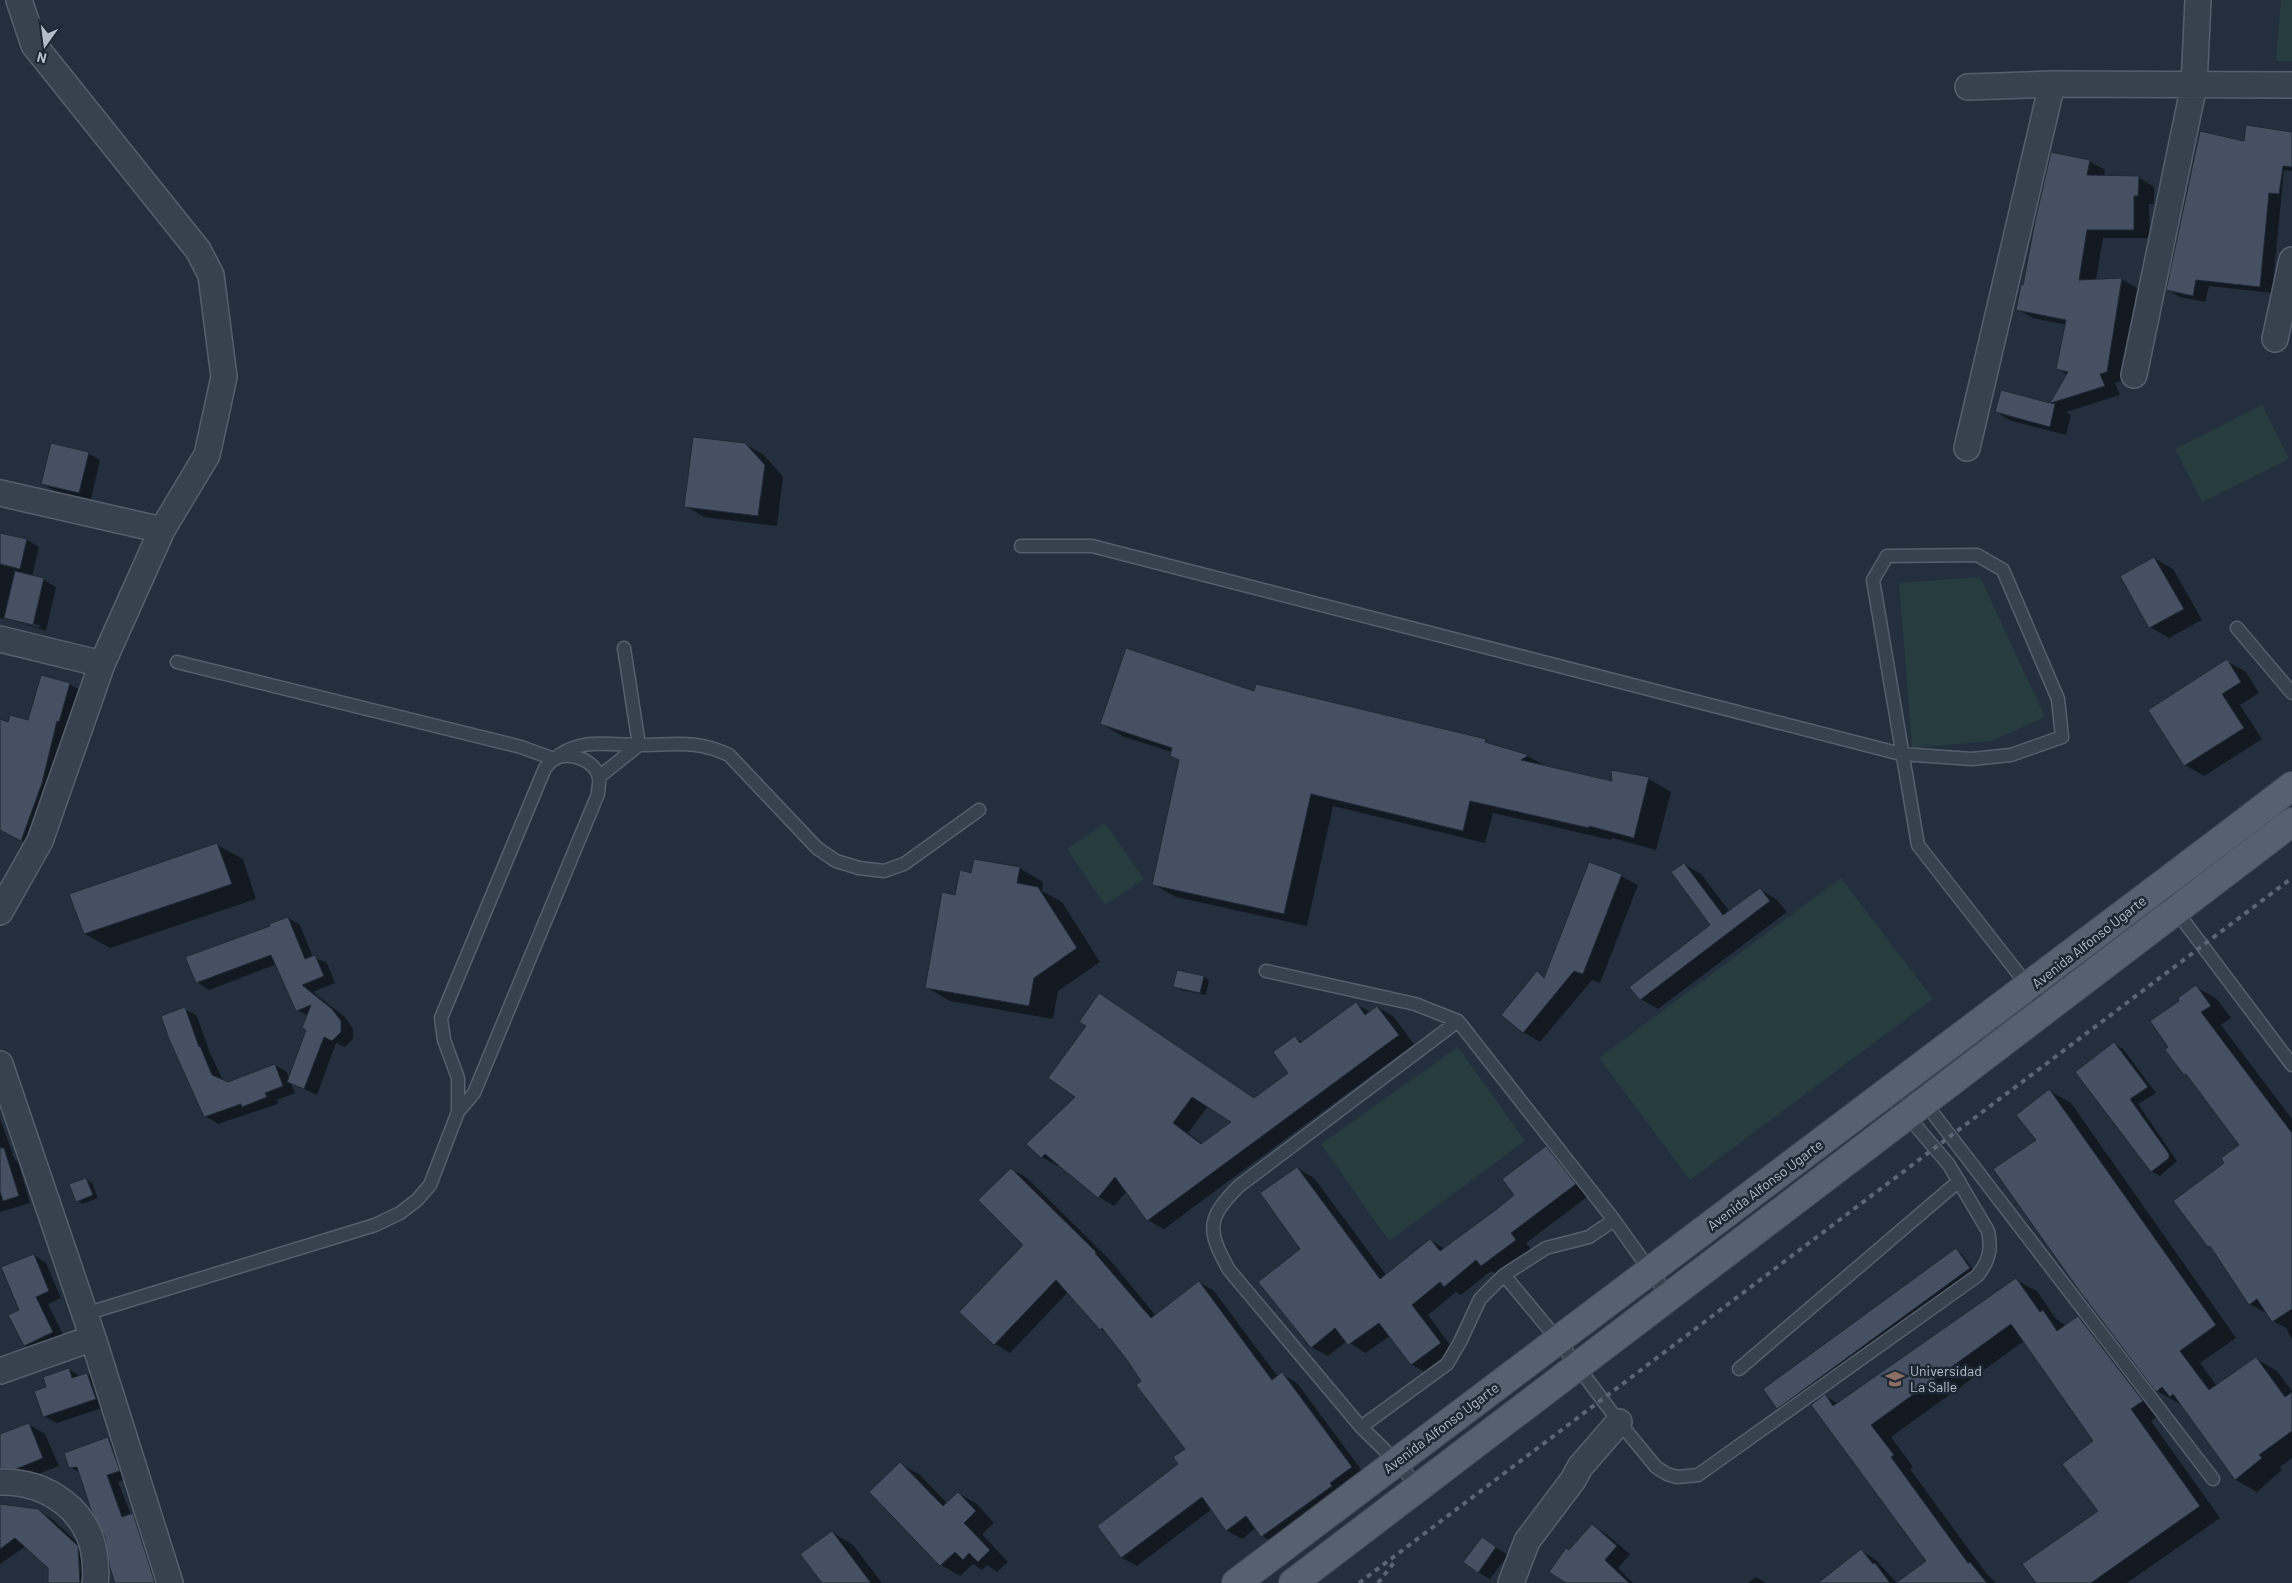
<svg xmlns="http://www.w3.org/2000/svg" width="2292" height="1583" viewBox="0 0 2292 1583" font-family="Barlow,sans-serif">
	<rect width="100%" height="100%" fill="#242f3e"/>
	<path fill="#263c3f" d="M2281,0h11v61h-16z
		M2262,405l27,54 -87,43 -27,-53z
		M1980,577l65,140 -54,24 -79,7 -13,-165z
		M1105,823l39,56 -39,26 -38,-56z
		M1841,878l92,121 -243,181 -91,-122z
		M1458,1047l67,94 -136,100 -68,-97z"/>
	<path fill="#0007" fill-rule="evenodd" d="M2292,133v38l-8,-1 -12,123 -63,-7 -4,16 -25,-5 -12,-7 77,-147z
		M2089,161l16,9 -1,7h34l16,10v17h-5l1,34h-47l-7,42 25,-1 16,9 -15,93 -7,2 5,12 -54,17 5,3 -5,20 -54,-14 -16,-9 55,-8 17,-29 -10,-6 9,-44 -34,-7 -16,-9 7,-23z
		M745,444l19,11 19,22 -6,49 -73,-9 -18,-11z
		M88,453l12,7 -9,39 -36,-8 -12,-7z
		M0,538l27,2 12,7 -7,30 12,3 12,7 -10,44 -34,-10 27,7 1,-3 -40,-7z
		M2154,558l19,11 29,51 -33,18 -19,-11z
		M2227,661l19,11 13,21 -19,12 22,34 -58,37 -19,-11 -35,-55z
		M69,684l17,9 -48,156 -38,-19v-110l9,4 20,-3z
		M1255,693l230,47 9,6 34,10 21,12 64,15 -1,-12 37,8 22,13 -15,58 -44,-12 -1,2 -118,-27 -8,30 -152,-37 -26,120 -131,-29 -23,-13 27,-123 -9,-5 1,-4 -48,-15 -22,-13z
		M217,845l26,14 13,40 -146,49 -25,-14z
		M1684,864l17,10 29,38 30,-23 17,11 10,12 -129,97 -17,-10 71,-73z
		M1019,868l24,14 -1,9 20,11 38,60 -42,29 -5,28 -103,-18 -24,-14 30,-91 16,-22z
		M1621,876l17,9 -38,98 -8,-3 -52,62 -17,-10 14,-59 8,5z
		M288,918l12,7 13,32 14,6 8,20 -22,9 32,25 8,12v10l-8,8 -9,-4 -19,52 -26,-12 4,10 -18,7 1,4 -60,20 -13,-8 -20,-107 12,7 13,37 14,29 4,2 47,-19 12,7 2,7 18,-49 1,-14 -11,-6 -20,-46 -68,26 -12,-8 75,-55z
		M1178,971l26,6 5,3 -3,15 -26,-5 -5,-4z
		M2196,987l21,12 14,19 -10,7 71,94v220l-6,-11 -13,-7 -4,-6 -19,-11 -37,-56 -4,-2 17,-83 15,-17 -50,-68 -6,-4 -15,-27 11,-46z
		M1356,1004l14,8 7,-5 16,9 21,28 -250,185 -16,-9 -21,-29 -13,15 -15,-9 -40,-33 -2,2 -15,-9 34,-60 -26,-19 205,21 35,-25 5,-36 8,4zM1208,1106l25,16 -30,22 -15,-11z
		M2114,1044l9,5 33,44 -18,11 39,57 -17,15 -9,-5 -74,-99z
		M2050,1091l21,12 165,235 -36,25 17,23 39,-27 21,12 15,20v67l-12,9 2,3 -25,22 -21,-12 -56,-78 -2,1 -21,-12 -119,-251z
		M0,1119l15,41 3,2 12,41 -30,9z
		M1546,1148l16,9 29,37 -65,49 6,7 -34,25 -7,-4 -30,24 -5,-3 -28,23 28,38 -28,21 -17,-10 -21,-28 -25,17 -18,-12 -19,15 -17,-9 -9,-97 -5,-82 17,10 72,97 44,-35 15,9 71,-54z
		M1011,1169l16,9 84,83 45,55 43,-34 15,9 64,86 4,-3 15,9 69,93 -89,69 -15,-9 -6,-8 -14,11 -16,-9 -14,-21 -75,57 -15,-8 -24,-32 82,-61 6,-16 -43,-68 -36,-48 -7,-4 -32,-37 -58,61 -15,-9 30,-99z
		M86,1180l6,3 6,15 -15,6 -6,-3z
		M1956,1250l5,3 14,19 -191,139 -6,-3z
		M34,1255l12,8 15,35 -13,6 17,35 -28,13 -12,-7 -4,-34z
		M2016,1280l21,11 19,28 10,7 12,-9 20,12 64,84 -11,8 69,97 -93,65h-90l63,-72 -6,-70 -70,-100 -133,96 22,30 -3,2 76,104 10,10h-52l-119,-187 14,8z
		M69,1369l12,8 6,-3 13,8 8,24 -51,17 -13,-7 3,-28z
		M28,1424l17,10 14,32 -59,23v-54z
		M108,1439l13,7 10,32 -13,4 13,33 14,7 20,61h-49l-10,-47 -26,-63 -10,-6z
		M901,1464l19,11 27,28 11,-10 19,11 17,19 -12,11 26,28 -11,10 -10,-7 -5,5 -9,-6 -13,12 -19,-11 -70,-73z
		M0,1505l38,6 13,7 39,36 2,29h-42l-1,-15 -23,-22 -26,18z
		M1592,1525l14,9 24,20 -12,14 15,15h-65l2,-32z
		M832,1532l21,13 29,38h-58z
		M1482,1539l26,16 -18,24 -12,-7z
		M1861,1551l14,8 22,24h-77z
		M1756,1577l10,6h-18z"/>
	<path fill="#455162" stroke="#1f2835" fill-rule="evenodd" d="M2246,125l46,7v35l-9,-1 -4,28 -10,-1 -9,94 -64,-7 -3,16 -27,-6 34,-159 44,10z
		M2051,152l39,8 -3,15 52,1 -1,20h-4v34h-47l-8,50 43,-2 -15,94 -7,2 5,12 -54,17 4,1 -5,23 -55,-15 6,-22 49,13 18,-31 -12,-3 10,-49 -50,-10 5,-26 2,1 12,-64z
		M693,437l52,6 20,22 -7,51 -74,-9z
		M51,443l38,9 -10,41 -38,-9z
		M0,533l27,6 -7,30 -20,-5z
		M2154,557l30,52 -35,19 -29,-52z
		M15,571l29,7 -11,47 -29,-7z
		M1126,648l128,43 2,-7 230,55 -1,3 44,13 -8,5 91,21 -1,-11 38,7 -15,61 -45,-12v2l-119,-27 -7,30 -152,-37 -27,120 -132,-29 27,-125 -9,-4 2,-8 -72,-24z
		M2227,659l14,23 -19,12 22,34 -60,38 -36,-56z
		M41,675l29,8 -11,39 -2,-1 -15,62 -21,58 -21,-11v-111l8,3 2,-7 18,5z
		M217,843l15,41 -148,50 -15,-40z
		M974,859l46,8 -3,16 21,4 39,61 -43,30 -5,28 -104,-18 17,-96 13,3 5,-25 11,3z
		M1589,862l33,12 -39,100 -9,-3 -51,62 -22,-18 36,-44 7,7z
		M1684,863l39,52 37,-27 10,13 -130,99 -11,-13 81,-62 -39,-53z
		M288,917l17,42 10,-4 9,21 -22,9 30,24 9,12v11l-9,9 -8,-4 -20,52 -17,-7 19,-52 -4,-2 9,-23 -15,6 -25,-56 -75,28 -11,-26 85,-31 -1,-2z
		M1177,970l27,6 -4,17 -27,-6z
		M2196,985l15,21 -10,6 91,121v176l-20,13 -15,-23 -8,6 -39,-59 -2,1 -35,-46 51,-38 -3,-5 18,-13 -53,-71 -2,1 -19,-25 3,-3 -18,-26 29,-20 -1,-3z
		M1099,993l155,105 34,-25 -15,-21 22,-16 5,7 56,-41 9,13 12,-9 22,29 -252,186 -32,-44 -17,21 -53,-44 -4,4 -15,-14 49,-47 -27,-19 38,-52 -7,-4zM1192,1097l39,25 -30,22 -28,-21z
		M185,1007l14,40 1,-1 12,29 16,7 47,-18 8,22 -18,7 2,4 -25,10 -1,-3 -37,13 -35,-78 -8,-23z
		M2114,1042l34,45 -18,12 39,55v4l-18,14 -76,-100z
		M2048,1090h2l166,235 -36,26 29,39 47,-33 29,40 7,-5v39l-33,24 3,3 -27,22 -62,-86 -3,3 -8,-10 -6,5 -78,-103 -85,-120 43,-29 -20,-25z
		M1546,1146l30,38 -65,49 5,7 -35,26 -5,-6 -32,27 -4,-5 -28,23 29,38 -30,22 -32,-42 -31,22 -13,-17 -24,20 -53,-66 42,-33 -40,-56 37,-26 83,112 50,-40 10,12 57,-42 17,-14 -12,-16z
		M0,1148h4l15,48 -16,5 -3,-10z
		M1011,1168l85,84 -1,1 56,65 48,-37 73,99 10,-8 70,95 -22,16 2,3 -71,51 -15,-21 -20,15 -24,-34 -81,61 -24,-32 81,-62 -5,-7 12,-8 -49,-64 5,-4 -14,-21 -25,-32 -2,2 -44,-50 -62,65 -35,-33 64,-67 -45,-45z
		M86,1178l7,17 -17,7 -7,-18z
		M1956,1248l14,20 -193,141 -14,-20z
		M34,1254l15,37 -13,6 17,35 -29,14 -16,-31 11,-5 -18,-43z
		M2016,1278l24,34 3,-2 14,21 21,-15 65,85 -12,8 69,97 -109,77h-55l-14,-19 76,-53 -36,-47 31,-23 -82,-117 -140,101 23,30 -3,2 77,106 2,-1 17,21h-91l30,-22 -115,-156 14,-11 8,12z
		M69,1368l3,10 15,-5 9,26 -53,18 -9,-26 12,-4 -3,-10z
		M29,1423l14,35 -27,11 -16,-1v-34z
		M108,1437l12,34 -13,4 15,42 11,-4 22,70h-40l-5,-15 -5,-31 -14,-27 -14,-43 -8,1 -5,-15z
		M900,1462l43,44 15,-14 18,19 -12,12 26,27 -12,12 -9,-9 -6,7 -8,-8 -15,14 -71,-74z
		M0,1504l38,5 40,37 2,37h-32v-15l-33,-30 -15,11z
		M1592,1524l25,22 -12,14 24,23h-63l-17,-11 17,-24 3,2z
		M832,1531l39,52h-49l-22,-29z
		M1482,1537l14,10 -18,26 -15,-11z
		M1861,1549l12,15 2,-1 15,20h-72z"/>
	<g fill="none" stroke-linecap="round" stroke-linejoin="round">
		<g stroke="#565f6c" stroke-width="15">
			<path id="service" d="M1021,546h71l809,208 71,5 39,-4 51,-18 -4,-38 -55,-129 -26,-15 -90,1 -14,24 45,265 128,164
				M2237,628l55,65
				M624,648l15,97
				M177,662l344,85 33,12c27,-22 53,-14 85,-14 34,0 57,-6 90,10l88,93 19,13 23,7 25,3 20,-7 75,-54
				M599,777l40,-32
				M2159,888l133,177
				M1266,971l149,33 43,17 156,199 55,77
				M1922,1099l291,380
				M1504,1275l54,65 61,82 37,45 11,7 10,3 21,-2 279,-199c12,-14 15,-27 11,-45l-39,-66 -61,-72
				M85,1314l290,-89 25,-12 17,-13 13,-15 28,-73 16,-19 124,-299c0,-5 2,-12 1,-16 -3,-18 -31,-28 -46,-18 -3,2 -5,6 -8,8l-104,250 3,22 14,38v34
				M1739,1369l220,-188
				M1361,1427l86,-63 13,-22 20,-43 24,-24 42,-27 43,-11 25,-17
				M1419,1488l-22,-26 -36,-35 -132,-157c-22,-40 -23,-51 10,-84l219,-165"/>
		</g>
		<g stroke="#565f6c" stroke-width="28">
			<path id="minor" d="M1968,87l84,-3 240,1
				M2275,339l17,-79
				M2134,375l60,-290 4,-85
				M1967,448l85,-364
				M0,493l162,37
				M0,639l102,25
				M0,912l40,-71 62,-177 60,-134 45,-75 17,-78 -13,-102 -13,-25 -164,-205 -15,-45
				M0,1064l93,274 77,245
				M0,1371l93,-33
				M0,1482c47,-1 91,29 95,78 0,8 2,15 0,23
				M1511,1583l16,-42 46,-61 7,-13 39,-45"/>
		</g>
		<g stroke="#414a57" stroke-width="30">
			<path id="primary" d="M1236,1583c353,-265 706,-529 1056,-797
				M1293,1583l999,-761"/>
		</g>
		<use href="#service" stroke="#38414e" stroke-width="12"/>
		<use href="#minor" stroke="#38414e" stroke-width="25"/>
		<use href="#primary" stroke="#56606e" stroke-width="28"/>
		<path stroke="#5a6575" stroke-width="4" stroke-dasharray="5 5" stroke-linecap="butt" d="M1359,1583l933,-705
			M1378,1583l18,-23"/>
	</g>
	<defs>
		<g id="university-bare" transform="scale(1.5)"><path d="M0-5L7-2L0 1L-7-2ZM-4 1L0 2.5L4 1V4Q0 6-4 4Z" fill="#8d6e63" stroke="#1d2633" stroke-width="2.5" paint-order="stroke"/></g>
	</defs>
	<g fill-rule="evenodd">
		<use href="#university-bare" x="1895" y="1379"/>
	</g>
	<g text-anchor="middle" stroke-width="5" stroke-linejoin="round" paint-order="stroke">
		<g font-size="14" fill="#b4bcc9" stroke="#1d2633">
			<text transform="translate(2089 942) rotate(-38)" y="5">Avenida Alfonso Ugarte</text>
			<text transform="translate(1765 1185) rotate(-37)" y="5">Avenida Alfonso Ugarte</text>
			<text transform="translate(1441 1428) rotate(-37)" y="5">Avenida Alfonso Ugarte</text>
		</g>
		<g font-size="14" fill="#b4bcc9" stroke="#1d2633" text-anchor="start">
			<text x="1910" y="1376">Universidad<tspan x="1910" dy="16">La Salle</tspan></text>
		</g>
	</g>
	<g transform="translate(45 45) rotate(194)" stroke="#1d2633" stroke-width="4" paint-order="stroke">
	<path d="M0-4L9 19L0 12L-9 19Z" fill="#b4bcc9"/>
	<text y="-8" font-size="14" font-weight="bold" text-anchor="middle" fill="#b4bcc9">N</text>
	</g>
</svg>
